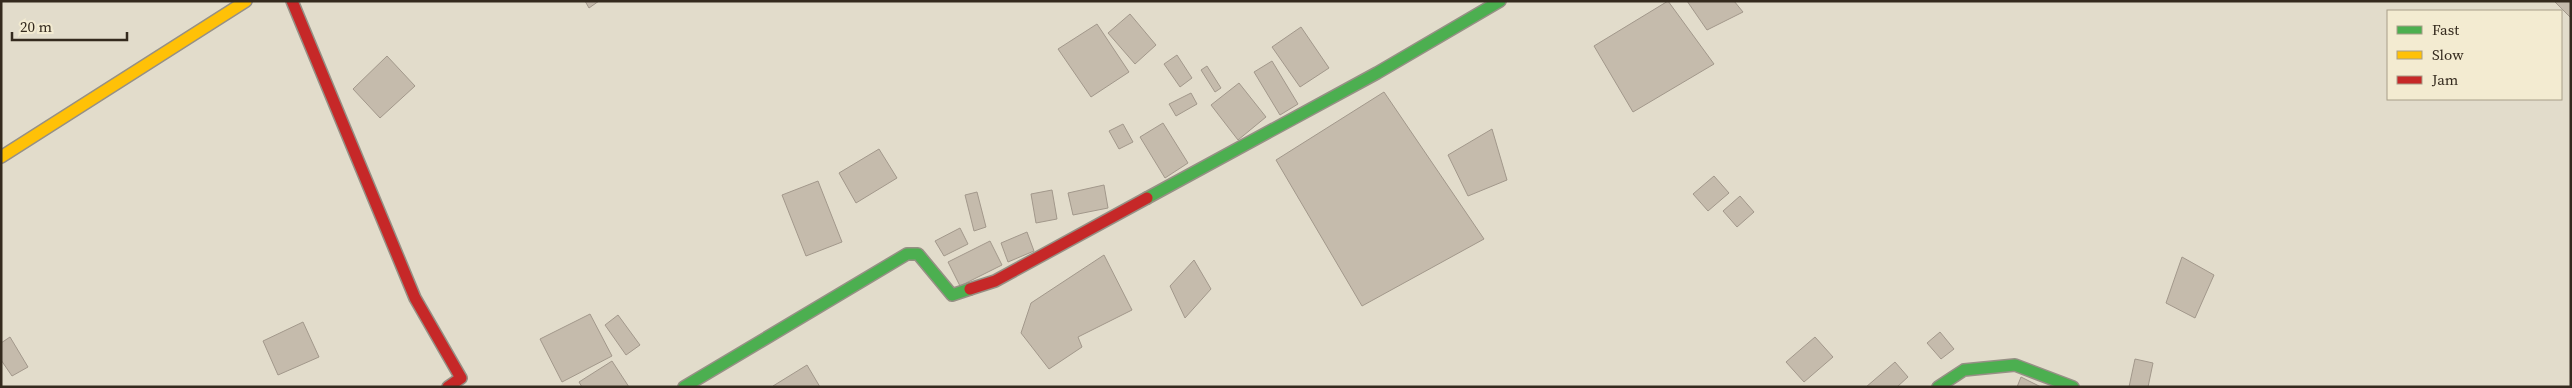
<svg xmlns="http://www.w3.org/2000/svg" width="2572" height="388" viewBox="0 0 2572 388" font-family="'Source Serif 4',serif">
	<rect width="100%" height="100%" fill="#e2dccb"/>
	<path fill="#c5bbac" stroke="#a2988b" d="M585,1h14l-10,7z
		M1668,1l46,63 -81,48 -39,-66z
		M1687,1h47l9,11 -36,18z
		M2554,1h17v17z
		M1130,14l26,31 -21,19 -27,-31z
		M1097,24l32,48 -38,25 -33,-48z
		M1301,27l28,41 -29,19 -28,-40z
		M1177,55l15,23 -12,9 -16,-23z
		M387,56l28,30 -35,32 -27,-29z
		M1272,61l26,43 -18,11 -26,-43z
		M1207,66l14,22 -6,4 -14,-22z
		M1239,83l27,34 -28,23 -27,-35z
		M1384,92l100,147 -122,67 -86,-146z
		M1191,93l6,11 -21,12 -7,-12z
		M1163,123l25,40 -23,15 -25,-41z
		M1123,124l10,18 -14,7 -10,-18z
		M1492,129l15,51 -39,16 -20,-41z
		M879,149l18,29 -41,25 -17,-30z
		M1714,176l15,17 -21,18 -15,-17z
		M818,181l24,61 -36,14 -24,-61z
		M1104,185l4,23 -35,7 -5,-22z
		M1052,190l5,29 -21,4 -5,-29z
		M977,192l9,35 -12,4 -9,-36z
		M1740,196l14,16 -17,15 -14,-16z
		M960,228l8,16 -24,12 -9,-15z
		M1027,232l7,19 -26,11 -7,-19z
		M990,241l12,24 -42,21 -12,-24z
		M1104,255l28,55 -54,27 4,10 -33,22 -28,-36 10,-30z
		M2182,257l32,18 -19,43 -29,-15z
		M1194,260l17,29 -26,29 -15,-32z
		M590,314l22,42 -50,26 -22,-43z
		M618,315l22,30 -14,10 -21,-30z
		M303,322l16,35 -41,18 -15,-34z
		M1940,332l14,17 -13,10 -14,-16z
		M10,337l18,30 -16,9 -11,-16v-17z
		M1815,337l18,20 -29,25 -18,-20z
		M2135,359l18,4 -5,24h-19z
		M612,361l17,26h-47l-3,-5z
		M1895,362l13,15 -11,10h-31z
		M807,365l13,22h-46l-1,-1z
		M2021,377l20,10h-24z"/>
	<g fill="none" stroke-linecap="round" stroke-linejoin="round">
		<g stroke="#969085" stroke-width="14">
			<path id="fast" d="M1147,198l230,-125 123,-72
				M684,387l223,-133h11l34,41 18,-6
				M1938,387l26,-17 51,-5 58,22"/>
		</g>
		<g stroke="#969085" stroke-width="14">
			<path id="slow" d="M1,157l245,-156"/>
		</g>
		<g stroke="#969085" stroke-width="14">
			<path id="jam" d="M292,1l123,297 46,80 -13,9
				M970,289l25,-8 152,-83"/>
		</g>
		<use href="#fast" stroke="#4caf50" stroke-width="11"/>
		<use href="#slow" stroke="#ffc107" stroke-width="11"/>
		<use href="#jam" stroke="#c62828" stroke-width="11"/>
	</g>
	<rect width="2572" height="388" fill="none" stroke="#342a1e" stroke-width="5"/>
	<rect x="2387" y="10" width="175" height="90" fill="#f3ebd1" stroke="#a79e89"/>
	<rect x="2397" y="26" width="25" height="8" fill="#4caf50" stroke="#a79e89"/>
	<text x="2432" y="35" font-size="15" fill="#342a1e">Fast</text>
	<rect x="2397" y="51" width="25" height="8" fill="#ffc107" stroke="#a79e89"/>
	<text x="2432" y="60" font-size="15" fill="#342a1e">Slow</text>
	<rect x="2397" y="76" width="25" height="8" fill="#c62828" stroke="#a79e89"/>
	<text x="2432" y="85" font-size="15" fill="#342a1e">Jam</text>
	<path d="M12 32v8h115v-8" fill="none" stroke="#342a1e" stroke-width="2.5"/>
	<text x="20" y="32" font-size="15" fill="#342a1e" stroke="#f3ebd1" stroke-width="4" paint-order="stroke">20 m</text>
</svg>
